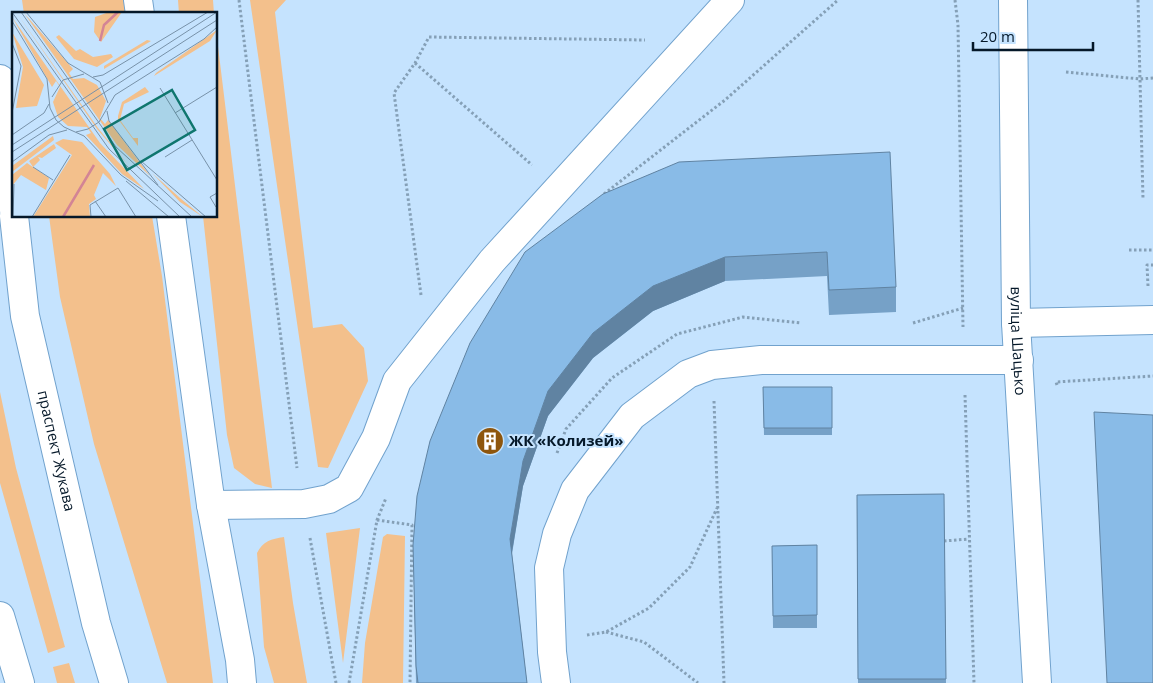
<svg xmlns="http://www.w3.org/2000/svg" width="1153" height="683" viewBox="0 0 1153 683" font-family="'Open Sans',sans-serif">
	<rect width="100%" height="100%" fill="#c5e3fe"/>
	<path fill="#f3c08c" d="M22,0h105l1,14h-104z
		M178,0h35l1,14h-35z
		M250,0h36l-11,12 38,316 29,-4 22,24 4,33 -40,87 -10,-1z
		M216,30l56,458 -17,-4 -21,-16 -7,-33 -24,-219h13z
		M49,216h103l10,60 51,407h-46l-73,-239 -34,-147z
		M0,392l16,76 49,179 -17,6 -48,-170z
		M360,528l-17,135 -17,-130z
		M387,534l18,2 -2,147h-41l3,-40 18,-106z
		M284,537l9,66 14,80h-33l-10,-36 -7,-94c6,-12 14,-14 27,-16z
		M69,663l6,20h-18l-4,-16z"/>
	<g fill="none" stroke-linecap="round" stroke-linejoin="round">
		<g stroke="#71a2cd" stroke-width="30">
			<g id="minor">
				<path id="s1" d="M1013,0l3,323 21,360"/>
				<path d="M1016,323l137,-3"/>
				<path d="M211,505l93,-1 25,-5 20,-11 27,-50 21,-57 95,-120 238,-261"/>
				<path d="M556,683l-4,-31 -3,-84 8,-34 18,-44 57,-74 56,-42 24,-9 49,-5h258"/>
			</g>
		</g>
		<g stroke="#71a2cd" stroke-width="30">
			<g id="major">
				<path d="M138,0l2,14"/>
				<path d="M0,79l14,131"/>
				<path id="s2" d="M14,216l11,100 71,307 18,60"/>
				<path d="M171,216l40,289 29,155 2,23"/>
				<path d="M0,616l20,67"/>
			</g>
		</g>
		<path stroke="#85a0b7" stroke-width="3" stroke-dasharray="2.5 2.5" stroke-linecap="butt" d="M239,0l58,468
			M955,0l3,25 5,302
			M1138,0l5,199
			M415,63l117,102
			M1066,72l74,7 13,-1
			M604,194l121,-94 113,-100
			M1129,250h24
			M1148,286l-1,-21h6
			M421,295l-27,-202 21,-30 14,-26 216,3
			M913,323l50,-15
			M1057,385l-1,-3 97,-6
			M965,395l9,288
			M714,401l10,282
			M557,453l9,-24 46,-51 65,-44 66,-17 58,6
			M377,520l35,5 -2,158
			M310,538l26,145
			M944,541l25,-2
			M606,632l38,10 54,41
			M587,635l19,-3 43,-24 41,-41 27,-59
			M349,683l28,-163 9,-22"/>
		<use href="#minor" stroke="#fff" stroke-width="28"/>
		<use href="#major" stroke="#fff" stroke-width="28"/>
	</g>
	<path fill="#76a1c7" d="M679,162l217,125v25l-67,3 -2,-39 -102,5 -72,30 -60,47 -45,58 -25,70 -11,68 15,129h-111l-3,-138z
		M763,387h69v48h-68z
		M944,494l2,189h-88l-1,-188z
		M817,545v83h-44l-1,-82z"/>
	<path fill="#6083a2" d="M725,257v24l-72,30 -60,47 -45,58 -25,70 -13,78v-25l13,-78 25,-70 45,-58 60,-47z"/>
	<path fill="#89bbe7" stroke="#6083a2" d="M890,152l6,135 -67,3 -2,-38 -102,5 -72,29 -60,47 -45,58 -25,70 -13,78 17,144h-109l-2,-17 -3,-121 4,-49 13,-55 40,-98 55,-91 78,-58 76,-32z
		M763,387h69v41h-68z
		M1094,412l59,3v268h-46z
		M944,494l2,185h-88l-1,-184z
		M817,545v70l-44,1 -1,-70z"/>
	<defs>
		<g id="building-disc" transform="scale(1.4375)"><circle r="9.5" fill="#8e560d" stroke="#c5e3fe"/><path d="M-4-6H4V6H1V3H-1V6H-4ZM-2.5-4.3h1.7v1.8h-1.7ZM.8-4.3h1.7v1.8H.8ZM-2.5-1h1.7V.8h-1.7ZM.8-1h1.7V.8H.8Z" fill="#fff"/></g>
	</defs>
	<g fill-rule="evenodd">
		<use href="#building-disc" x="490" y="441"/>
	</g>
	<g text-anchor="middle" stroke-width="4" stroke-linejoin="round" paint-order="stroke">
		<g font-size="15" fill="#051829" stroke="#c5e3fe">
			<text dy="5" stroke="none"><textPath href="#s1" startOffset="341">вуліца Шацько</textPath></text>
			<text dy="5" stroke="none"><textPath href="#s2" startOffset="239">праспект Жукава</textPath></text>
		</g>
		<g font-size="15" font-weight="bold" fill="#051829" stroke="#c5e3fe" text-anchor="start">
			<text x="509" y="446">ЖК «Колизей»</text>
		</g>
	</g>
	<g transform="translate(12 12)">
		<rect width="205" height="205" fill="#c5e3fe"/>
		<path d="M4,0l82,116 31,38 -32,-37zM97,0h13l-21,30 -7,-10 1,-15zM12,1l49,56 -4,4 4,6 11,-1 13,7 9,16 -6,17 5,6 3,-4 42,56 -33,-31zM0,5l88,126 44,46 -22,-15 -36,-39 5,-2 -4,-6 -19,-1 -10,-9 -5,-15 7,-15 -4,-6 -4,6zM205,18l-7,11 -56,35 2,-3zM0,20l32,53 -7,21 -21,2 7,-41zM47,23l17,16 4,-2 13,8 18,-3 2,3 -16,10 -23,-8 -18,-22zM135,28l4,1 -47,28v-3zM133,75l4,5 -25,12 -4,16 13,18h5v8l-20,-27v-3l4,-14zM41,124l1,4 -42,32v-6zM51,127l19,3 28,32 6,12 -13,-13 -9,22 2,4 -7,5 1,13h-57l39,-62 -17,-12zM42,132l2,4 -14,10 -4,-1 2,3 -7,7 -4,-6zM15,151l22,15 -3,12 -25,-15 -9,11v-11zM140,161l28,25 23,19 -23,-15z" fill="#f3c08c"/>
		<path fill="none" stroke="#d38495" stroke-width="2.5" d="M88,29l4,-16 14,-13M51,205l31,-52"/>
		<path fill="none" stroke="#7892a9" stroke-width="1" d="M0,0l97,137 71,68M9,0l95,135 76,70M14,0l42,51 32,19 8,21M0,9l35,58 3,29 6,12 8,7 20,9 37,39 37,26M0,31l9,23 -9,47M81,65l10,-2 105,-63M148,76l57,92M40,85l11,-17 21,-6M95,99l2,10 49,64M163,101l42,-26M64,120l12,-3 11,-7 16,-27 89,-56 13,-12M0,123l32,-22 5,-9M0,133l205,-133M0,140l205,-132M153,145l27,-17M129,149l65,56M0,150l37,-27 18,-5M21,155l20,13M114,169l43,36M83,189l11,16M204,195l-6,-10 7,-4M1,205l1,-33M20,205l38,-62M79,205l-1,-12 28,-17 18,29"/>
		<path fill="#0f766e" fill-opacity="0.15" stroke="#0f766e" stroke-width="2.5" d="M160,78l23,40 -68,40 -23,-41z"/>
		<rect width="205" height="205" fill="none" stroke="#051829" stroke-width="2.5"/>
	</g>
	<path d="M973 42v8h120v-8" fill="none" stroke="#051829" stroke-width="2.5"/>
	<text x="980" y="42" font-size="15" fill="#051829" stroke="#c5e3fe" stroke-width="4" paint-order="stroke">20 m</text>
</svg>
